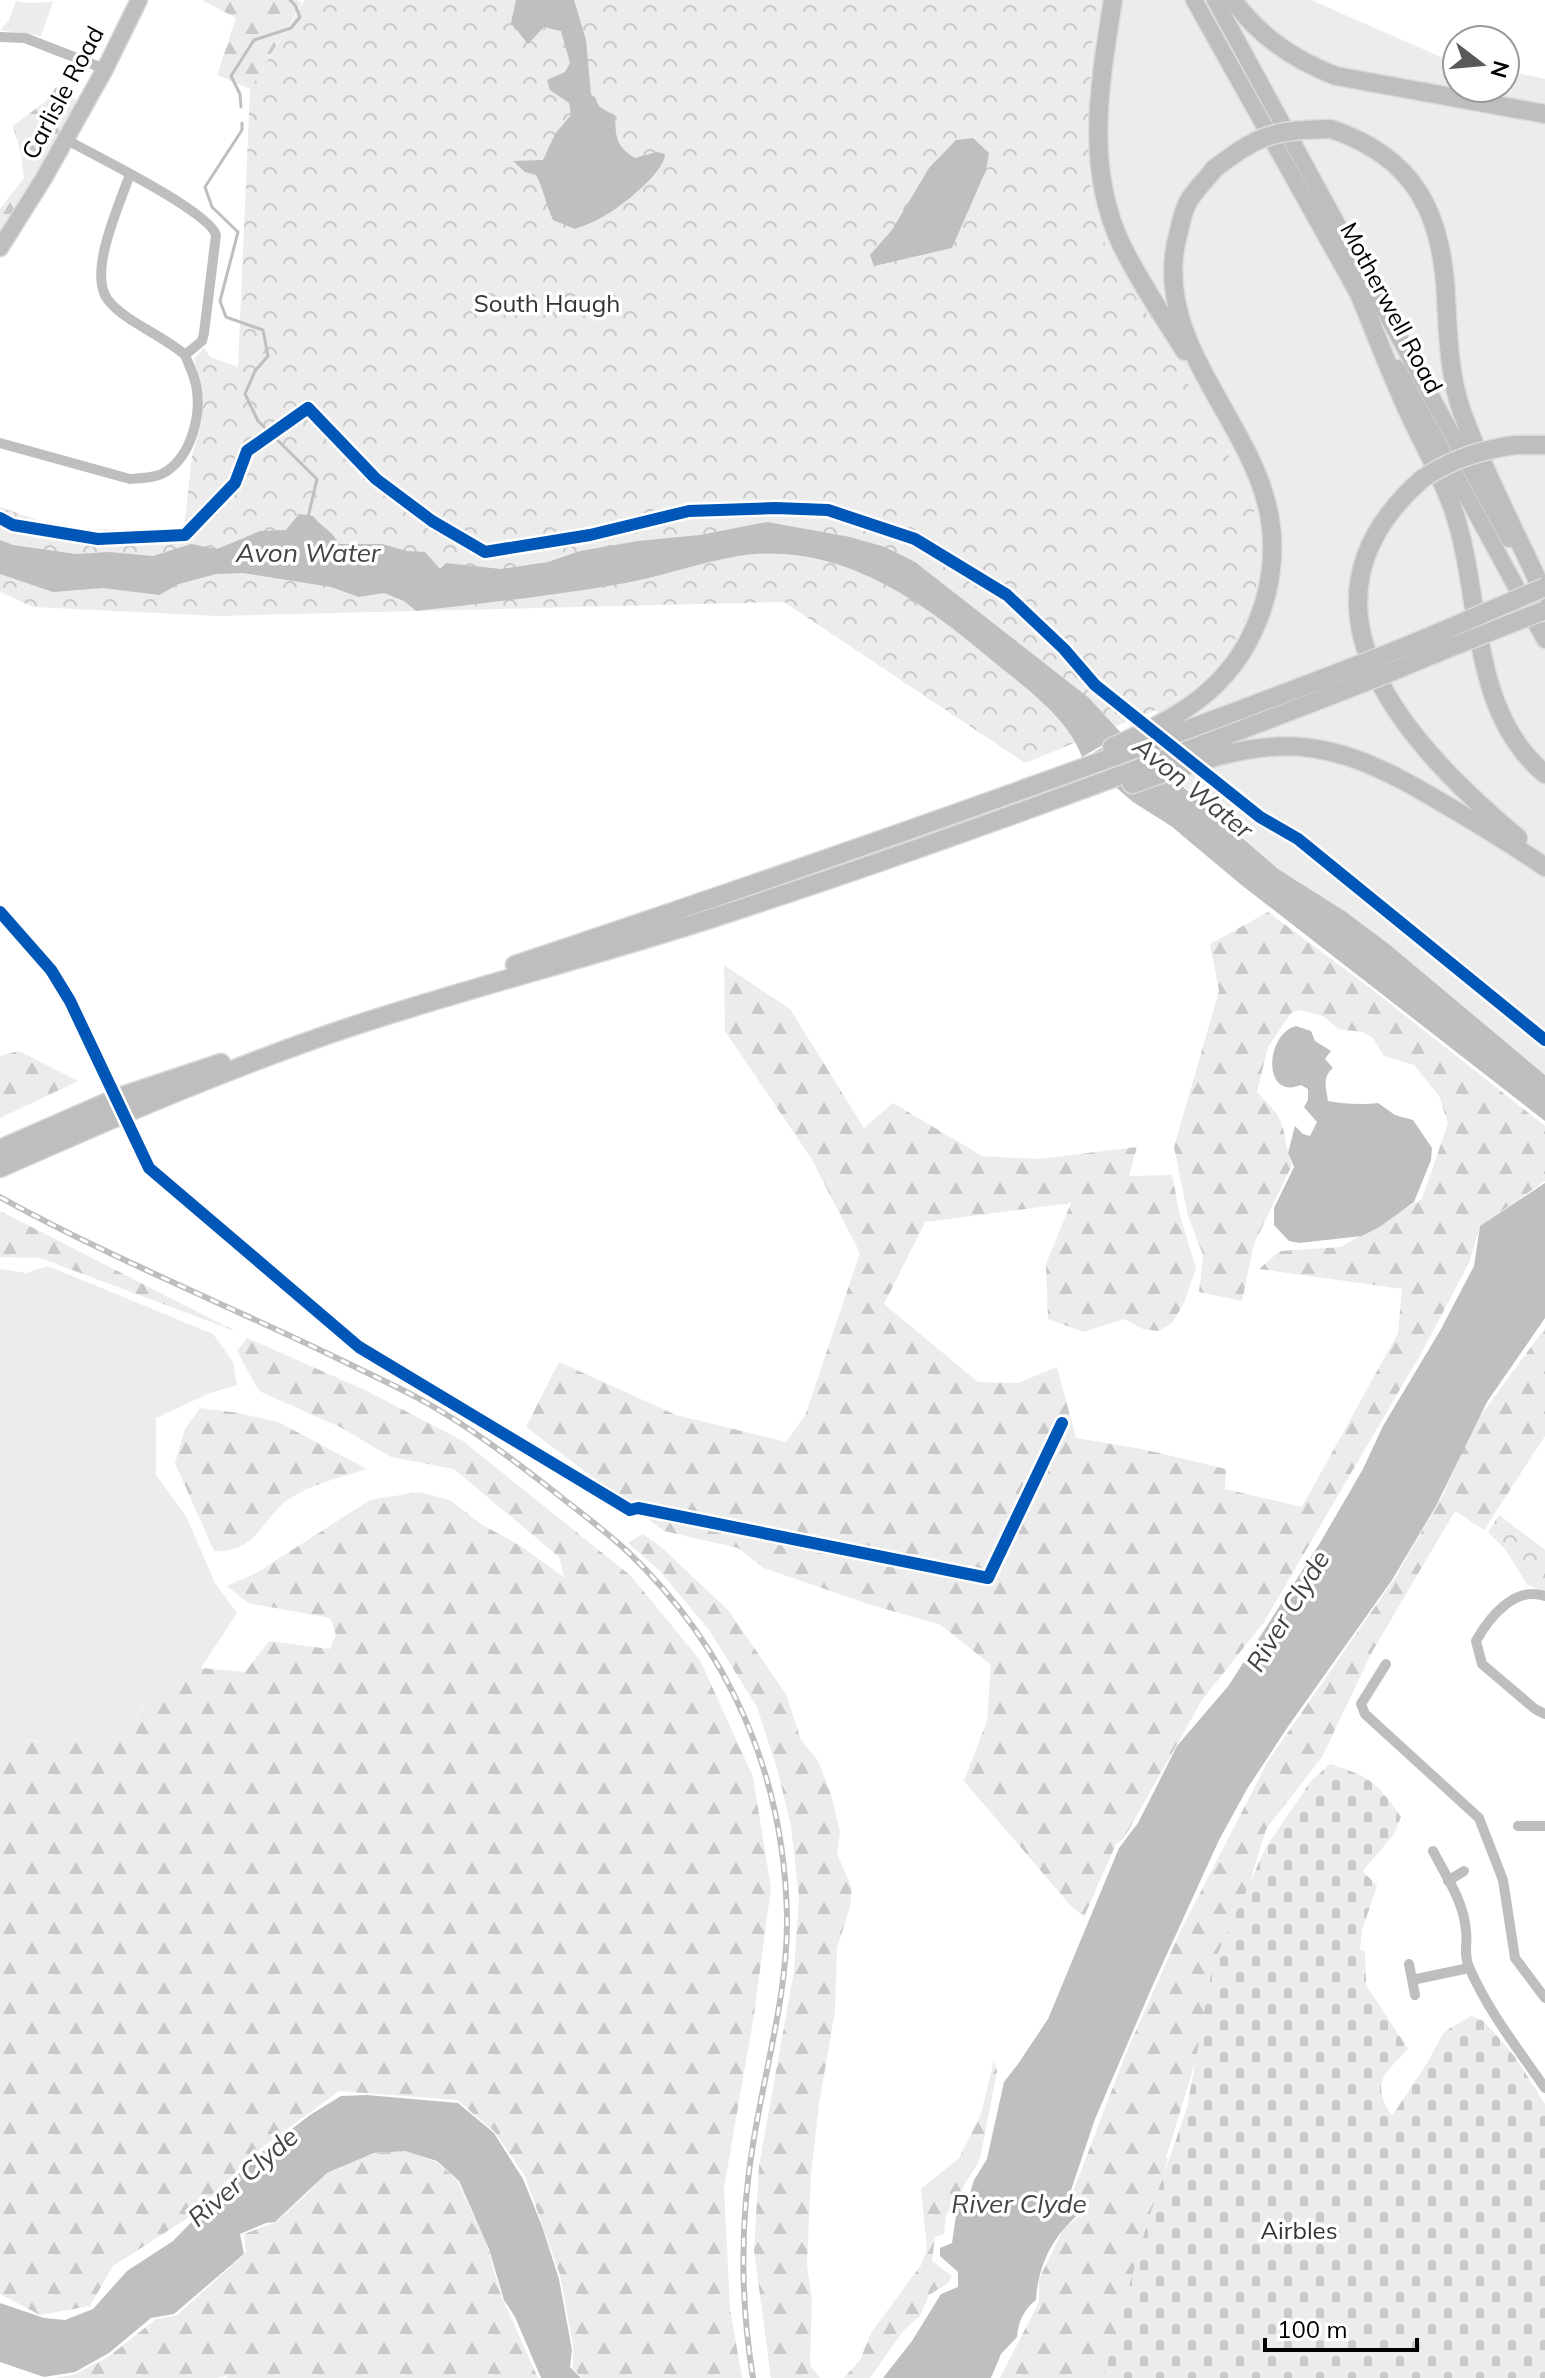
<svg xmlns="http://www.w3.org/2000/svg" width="1545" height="2378" viewBox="0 0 1545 2378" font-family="Mulish,sans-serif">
	<defs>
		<pattern id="forest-firs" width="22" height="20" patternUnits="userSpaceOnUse" patternTransform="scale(2)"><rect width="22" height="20" fill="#ececec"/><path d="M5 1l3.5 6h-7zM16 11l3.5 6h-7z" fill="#c9c9c9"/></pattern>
		<pattern id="cemetery-stones" width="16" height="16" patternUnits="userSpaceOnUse" patternTransform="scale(2)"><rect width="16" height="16" fill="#ececec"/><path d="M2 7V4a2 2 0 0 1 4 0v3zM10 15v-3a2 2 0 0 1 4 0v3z" fill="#c9c9c9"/></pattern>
		<pattern id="park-crowns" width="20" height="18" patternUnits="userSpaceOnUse" patternTransform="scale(2)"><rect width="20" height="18" fill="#ececec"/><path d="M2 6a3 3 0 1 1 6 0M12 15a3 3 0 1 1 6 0" fill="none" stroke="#c9c9c9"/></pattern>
	</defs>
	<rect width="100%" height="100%" fill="#fff"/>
	<path fill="#ececec" d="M1097,0h214l130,57 16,4v27h48v-18l40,9v996l-155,-130 -44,-33 -68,-43 -99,-87 -23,-72 43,-25 31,-36 16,-31 11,-33 2,-34 -5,-40 -27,-60 -116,-191 -19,-51 -4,-71 3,-85z
		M16,1l11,2 26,-1 -12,34 -41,-6 9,-10z
		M48,1266l165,68 20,28 4,23 -27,8 -54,25v57l30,41 29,67 22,30 -36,55 -47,10 -10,28 -25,31 -119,5v-473l26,4z"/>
	<path fill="url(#forest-firs)" d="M202,0h95l5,3 -52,86 -33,-14 19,-57z
		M56,87l21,13 -38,77 -39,56v-24l24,-31 -3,-23 -8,-29 33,-25z
		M1268,912l101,75 176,139v55l-65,45 -11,37 -46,87 -159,272 -62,78 -78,138 -8,6 -32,73 -14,-12 -106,-124 23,-60 4,-56 -50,-40 -73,-21 -104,-36 -26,-20 -74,-17 -138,-104 33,-65 117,53 110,27 19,-26 55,-163 -49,-95 -86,-127 -1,-66 66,44 74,119 29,-25 89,53 56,3 99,-12 -8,29 43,-1 8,41 16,52 -12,35 -12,20 -14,8 -15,-2 -19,-10 -41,13 -35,-13 -2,-55 25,-61 -146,19 -41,82 94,78 40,1 39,-16 19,71 66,11 84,20 -1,20 77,18 96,-174 4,-44 -143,-20 21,-18 61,-4 81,-48 26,-76 -9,-27 -25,-31 -30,-9 -11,-18 -10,-6 -25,-3 -15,-13 -24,-6 -8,3 -23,34 -11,45c7,8 16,16 21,24 9,16 7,34 14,49l-38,79 -12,57 -43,-9 4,-37 -15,-39 -14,-69 45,-156 -9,-47z
		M19,1051l59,30 -78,37v-62z
		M0,1211l235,120 -195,-73 -40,-1z
		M1545,1328v108l-61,94 -29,-19 -83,141 -50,105 -56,72 -100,329h2l-56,220h-112l39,-76v-23l25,-51 25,-19 -18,-12 55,-144 54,-121 88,-171 127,-183 49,-85 29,-67z
		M247,1338l118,52 98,51 168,135 69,84 53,117 18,111 -17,127 -30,173 6,120 12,70h-160l-9,-10v-23l-13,-70 -35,-99 -31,-45 -37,-31 -118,-9 -87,64 -55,57 -84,54 -23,40 -50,9 -40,-21v-552l119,-5 25,-30 10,-29 47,-10 44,4 24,-31 61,8 6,-14 -6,-17 -82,-15 -21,-17 31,-14 112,-72 49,-8 31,8 31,24 38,21 45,32 -5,-20 -105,-88 -63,-12 -51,-30 -81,-36 -22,-40z
		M200,1408l39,5 39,9 89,47c-25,8 -56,15 -78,30 -26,17 -32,55 -75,52l-39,-88 10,-34z
		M643,1534l17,12 68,64 58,84 15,46 17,21 13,33 9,38 -3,22 15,34 -2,19 -13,41 -2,63 -16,93 -8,70 -4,91 5,35 -2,65 10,13h-49l-17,-128 5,-84 35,-195 5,-74 -8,-71 -13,-54 -21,-65 -48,-77 -50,-60 -31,-27z
		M994,2060l3,11 -17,88 -34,57 -2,18 -9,3 -3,24 20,15 -4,7 -19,12 -9,21 -16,14 -34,48h-26l16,-18 11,-27 50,-68 6,-16 -6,-60 38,-31 22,-44z
		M403,2150l34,12 20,18 29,62 15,53 37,83h-311l-1,-2 -9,2h-164l20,-3 35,-18 48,-38 21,-4 69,-62 -2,-19 32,-12 29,-26 19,-21 48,-21z"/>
	<path fill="url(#cemetery-stones)" d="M1330,1764c39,12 48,19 71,53l-7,17 -31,37 14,15 -15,44 -2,20 5,1 1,34 42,64c-24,26 -38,33 -16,67l35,-53 17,-31 27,-16 11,4 10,10 23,27 30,47v274h-442l46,-161 38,-109 26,-144 53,-117 45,-66z"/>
	<path fill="url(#park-crowns)" d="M305,0h792l-6,53 -3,85 4,71 19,51 34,51 82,140 27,59 5,41 -2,34 -11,33 -16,31 -31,36 -43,25 -131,53 -241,-161 -566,14 -185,-9 -33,-15v-85l66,23 118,-1 8,-73 10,-35 -1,-27 -7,-35 10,-11 6,9 28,10 12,-278z
		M1499,1515l46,35v43l-18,-9 -22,-35 -17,-17z"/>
	<path fill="#bfbfbf" d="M516,0h58l12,40 5,54 9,13 15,9c1,20 0,30 20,42l22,-6 8,2c0,18 -44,53 -61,62 -9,6 -19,9 -29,13l-22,-9c-7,-15 -9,-30 -17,-45l-11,-3 -12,-11 30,-1 12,-26 16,-19 -2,-12 -19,-13 -3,-10 18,-8 5,-9 -9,-32 -17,-4 -16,17 -17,-21z
		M973,138l16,15 -3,17 -34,78 -78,18 -4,-11 22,-25 37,-62 27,-28z
		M299,514l14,2c9,12 17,12 26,28h43l25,7 18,1 15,17 6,-6 55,6 47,-7 32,-11 58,-10 62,-6 67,-13 83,15 35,10 30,15 174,136 33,36 -40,23c-15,-42 -61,-72 -94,-100 -71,-60 -153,-116 -250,-101 -40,7 -78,21 -118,28 -68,12 -136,19 -204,27l-12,-10 -20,-8 -25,4 -28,-10 -88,-14 -27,1 -37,10 -20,11 -56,-7 -50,4 -53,-18v-34l13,5 63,9 33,-2 44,4 38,-12 26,5 43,-18 26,-1z
		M1123,735l155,134 68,43 44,33 155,130v46l-306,-238 -68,-57 -38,-24 -50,-43z
		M1296,1026l15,5 4,10 16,10 -6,8 8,9c-11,9 -7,20 -5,33 15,3 35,4 50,2l17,12 18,5 19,28 -1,12 -17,42 -33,24 -19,10 -63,7 -10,-2 -15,-16v-17l20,-41 -6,-14 7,-27 8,8 7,2 7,-14 -13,-15 4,-7v-11l-7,-4c-39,16 -36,-51 -5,-59z
		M1545,1183v135l-58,84 -51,104 -44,74 -105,148 -40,61 -28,51 -67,147 -57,132 -26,77 16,13c-30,23 -47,54 -49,91 -12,9 -18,22 -19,37l-16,17 -10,24h-108l29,-37 29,-47 17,-7v-15l-18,-16v-8l12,-5 5,-34 13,-16 4,-13 13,-21 17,-77 14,-18 30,-45 71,-171 19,-25 39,-77 52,-61 91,-142 43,-74 20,-43 58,-97 33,-63 6,-40z
		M367,2095l91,8 36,30 29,46 19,47 17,53 13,71 -2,17 11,11h-40l-26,-61 -11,-17 -15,-51 -30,-68 -22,-20 -32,-10 -31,2 -47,20 -52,49 -9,1 -26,11 4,20 -70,60 -23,4 -42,35 -34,19 -31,5 -44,-15v-59l44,15 21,2 28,-11 34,-38 46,-30 81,-83 56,-43 31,-19z"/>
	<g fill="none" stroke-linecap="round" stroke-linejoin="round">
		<path stroke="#bfbfbf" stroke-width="3" d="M241,107l-1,-13 -9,-18 23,-36 37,-12 9,-11 -5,-12 -5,-5
			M242,123v7l-37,57 7,20 26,25 -18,69 6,16 37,13 5,26 -13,15 -10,23 13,27 59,58 -9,38"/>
		<g stroke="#dbdbdb" stroke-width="19">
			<path id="primary" d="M1194,0l172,308
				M1215,0l294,539
				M0,248l44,-70 61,-109 34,-69
				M1397,368l148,272"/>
		</g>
		<g stroke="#dbdbdb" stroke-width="21">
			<path id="highway" d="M1113,0c-13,82 -29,167 9,246 18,36 41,71 63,105
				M1233,0c26,36 61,60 103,76l209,38
				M1331,129c83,28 111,83 115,168 2,37 3,79 16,115 23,62 55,123 83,184
				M1360,296c14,34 27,68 42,102 16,37 37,72 51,111 30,87 15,201 92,265
				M1515,445h30
				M1422,479c-145,128 -13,267 96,359
				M1382,656l56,-23
				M1391,672l53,-22
				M1112,747c64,-28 119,-57 146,-127 15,-37 19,-79 8,-119 -24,-90 -117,-168 -87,-270 2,-9 4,-20 9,-29 6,-11 18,-22 26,-33
				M1132,784c44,-15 90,-33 137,-37 67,-6 121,25 177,58 34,20 67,40 99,62
				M515,965c281,-94 561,-191 838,-298
				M0,1149l119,-52 102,-34
				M0,1168c115,-51 231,-101 350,-141 124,-41 251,-72 375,-113 214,-70 425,-148 635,-230"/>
		</g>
		<path stroke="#bebebe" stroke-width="10" d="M0,37l25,1 80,31
			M130,174c-10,30 -43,99 -22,126 16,21 56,36 77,55
			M0,443l130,36c12,-1 27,-1 37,-8 25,-17 35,-58 29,-86 -2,-10 -7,-20 -11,-30l17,-14 2,-8 12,-98c-7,-24 -124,-81 -151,-96
			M0,912l51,58 40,77
			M149,1168l210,179 271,163 8,-2 350,70 74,-155
			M1545,1596c-30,-10 -55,20 -69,45l6,23 53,45 10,5
			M1386,1664l-25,40 4,10 114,104 24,62 12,78 30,40
			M1518,1826h27
			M1433,1851c13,25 31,51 33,80 2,13 -3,22 3,36 19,44 49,82 76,121
			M1448,1881l16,-10
			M1409,1964l6,31
			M1412,1980l57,-12"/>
		<use href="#primary" stroke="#bebebe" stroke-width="16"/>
		<use href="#highway" stroke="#bebebe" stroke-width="18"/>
		<g stroke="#bebebe" stroke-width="6">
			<path id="rail" d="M0,1197c110,61 228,108 341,163 28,14 58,27 86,43 44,25 85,56 125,87 25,20 51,39 75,61 103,98 157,224 160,365 1,75 -21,149 -33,222 -14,80 -14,160 -1,240"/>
		</g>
		<use href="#rail" stroke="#fff" stroke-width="3" stroke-dasharray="9" stroke-linecap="butt"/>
		<g stroke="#dbdbdb" stroke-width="21" stroke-linecap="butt">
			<path id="highway-bridge" d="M1214,169c46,-35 59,-39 117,-40
				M1422,479c30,-20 58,-29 93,-34
				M1438,633l107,-46
				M1444,650l101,-40
				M1353,667l29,-11
				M1360,684l31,-12"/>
		</g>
		<path stroke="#bebebe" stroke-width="10" d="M91,1047l58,121"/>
		<use href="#highway-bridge" stroke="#bebebe" stroke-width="18"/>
		<g stroke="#fff" stroke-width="17">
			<path id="cycleway" d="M0,518l13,7 85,14 87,-4 50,-52 12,-32 61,-43 68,71 56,42 53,31 105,-17 99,-24 86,-3 53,2 87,29 92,56 57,54 31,36 165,132 38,22 247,201
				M0,912l51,58 19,31 79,167 210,179 271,163 8,-2 350,70 74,-155"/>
		</g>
		<use href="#cycleway" stroke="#0057b8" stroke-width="12"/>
	</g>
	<g text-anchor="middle" stroke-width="7" stroke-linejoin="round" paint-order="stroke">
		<g font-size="24" fill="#000" stroke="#fff">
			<text transform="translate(63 93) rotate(-62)" y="8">Carlisle Road</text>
			<text transform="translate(1391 308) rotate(62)" y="8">Motherwell Road</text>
		</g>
		<g font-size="24" fill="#333" stroke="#fff">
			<text x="547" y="312">South Haugh</text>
			<text x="1299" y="2239">Airbles</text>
		</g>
		<g font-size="26" font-style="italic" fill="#444" stroke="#fff">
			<text x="308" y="562">Avon Water</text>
			<text transform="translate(1193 788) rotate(39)" y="9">Avon Water</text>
			<text transform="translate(1288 1611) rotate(-59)" y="9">River Clyde</text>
			<text transform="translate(243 2177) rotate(-41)" y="9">River Clyde</text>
			<text x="1019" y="2213">River Clyde</text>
		</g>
	</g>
	<g transform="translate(1481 64) rotate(106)"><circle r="38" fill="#ffffff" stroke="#999999" stroke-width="2"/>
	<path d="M0-6L14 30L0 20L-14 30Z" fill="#595959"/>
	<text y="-12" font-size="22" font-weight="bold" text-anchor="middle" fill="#000000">N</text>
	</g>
	<path d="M1265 2338v12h152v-12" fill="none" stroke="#000000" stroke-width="4"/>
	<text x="1277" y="2338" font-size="24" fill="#000000" stroke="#ffffff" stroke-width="6" paint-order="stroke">100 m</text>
</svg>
